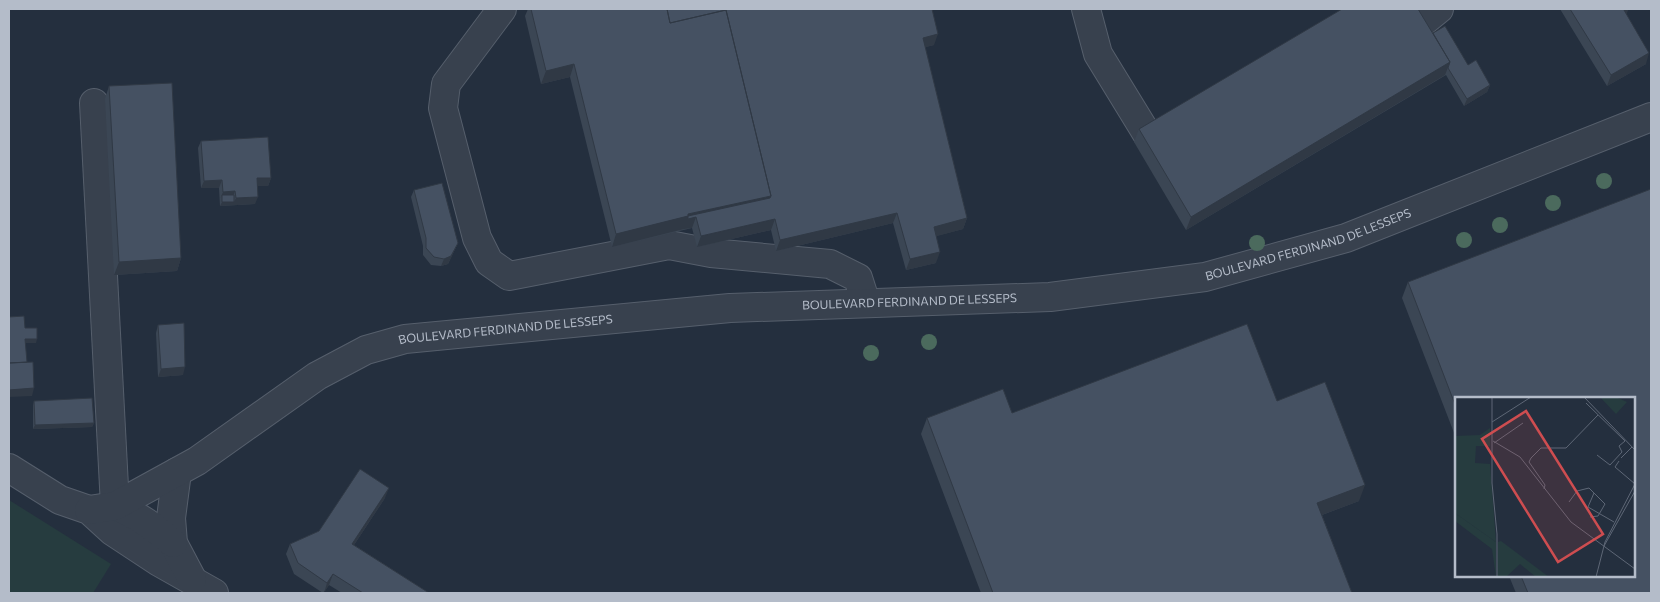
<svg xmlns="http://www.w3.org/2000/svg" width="1660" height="602" viewBox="0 0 1660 602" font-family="Commissioner,sans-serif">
	<rect width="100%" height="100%" fill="#242f3e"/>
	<path fill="#263c3f" d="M9,500l102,64 -18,29h-84z"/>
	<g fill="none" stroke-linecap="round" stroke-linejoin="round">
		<g stroke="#565f6c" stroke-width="30">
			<g id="minor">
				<path d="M502,9l-56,75 -3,24 34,130 12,24 20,14 160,-31 42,8 119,11 28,14 8,25"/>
				<path d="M1086,9l12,45 49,80"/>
				<path d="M1417,27l22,-18"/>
				<path d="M94,103l21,403"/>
				<path d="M9,468l51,32 29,10 23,21 47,31 55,31"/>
				<path d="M177,472l-6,46 2,25 19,36"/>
				<path d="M115,506c23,9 40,22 58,37"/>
				<path id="s1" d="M89,510l26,-4 82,-45 120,-85 49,-26 39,-11 325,-31 320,-11 155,-20 141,-39 305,-121"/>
			</g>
		</g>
		<use href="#minor" stroke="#38414e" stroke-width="28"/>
	</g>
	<g fill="#4b6a5d">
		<circle cx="1604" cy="181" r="8"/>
		<circle cx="1553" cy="203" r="8"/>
		<circle cx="1500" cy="225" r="8"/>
		<circle cx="1464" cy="240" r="8"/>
		<circle cx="1257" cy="243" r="8"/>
		<circle cx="929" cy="342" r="8"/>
		<circle cx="871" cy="353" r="8"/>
	</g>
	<path fill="#3b4654" d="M528,9h404l2,36 -9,2 42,171 -4,11 -27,7v27l-30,7 -13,-47 -117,28 -5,-21 -74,17 -5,-19 -80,19 -42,-170 -29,7 -16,-68z
		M1560,9h68l-2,6 20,49 -39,22z
		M1433,33l57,52 -3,7 -23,14 -18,-31 -260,155 -52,-88 5,-13z
		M109,86l72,172 -4,13 -63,4 -9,-176z
		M201,141l70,37 -3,8h-11l-2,18 -35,2 -1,-18h-18l-3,-40z
		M414,190l44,53 -10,21 -7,2 -10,-1 -8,-10v-9l-12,-49z
		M1408,282l243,311h-135l-7,-17h125l-178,-178v40l-54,-140z
		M158,325l25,50 -25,2 -2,-44z
		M34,401l60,22 -2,4 -59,2v-24z
		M1277,401l82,100 -37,14 30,78h-371l-60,-159 6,-16z
		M385,498l-31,47 75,48h-87l-13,-8 -6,8 -29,-19 -8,-20 4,-10 29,-13z"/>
	<path fill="#303945" d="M1626,9h2l-2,8 -2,-7z
		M938,34l-4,11 -15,4 4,-11z
		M1649,53l-3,11 -39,22 4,-11z
		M1450,62l-5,13 -259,155 5,-13z
		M574,64l-4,13 -29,7 5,-13z
		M1490,85l-3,7 -23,14 3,-7z
		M257,178h14l-3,8h-14z
		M222,180l-3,8h-18l3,-7z
		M235,191l-3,8 -10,-4 -2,4 3,-7z
		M771,196l-5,13 -70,8 -4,11 -8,1 4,-11 -4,11 -72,18 4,-13 72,-20z
		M258,197l-3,7 -35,2 2,-4h12l2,-4z
		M897,213l-4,10 -117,28 4,-11z
		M967,218l-4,11 -33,9 4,-11z
		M775,219l-4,11 -74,17 4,-11z
		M458,243l-10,21 -7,2 3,-7z
		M940,252l-4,11 -30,7 4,-11z
		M181,258l-4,13 -63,4 5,-13z
		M25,339h12l-1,4h-12z
		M185,367l-2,8 -25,2 3,-8z
		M34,388l-2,8 -23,1v-7z
		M94,423l-2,4 -59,2 2,-4z
		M1365,485l-6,16 -48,18 6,-16z
		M389,488l-4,10 -37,56 4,-10z
		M333,574l-4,11 -5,8 3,-10z"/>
	<path fill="#455162" stroke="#303945" d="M531,9h136l3,14 56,-13 45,186 -83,18v2l-72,18 -42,-170 -28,7z
		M667,9h265l6,25 -15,4 44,180 -33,9 6,25 -30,7 -13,-46 -117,27 -5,-21 -74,17 -5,-19 -8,2v-3l82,-18 1,-2 -45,-186 -56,13z
		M1342,9h76l32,53 -259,155 -52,-88z
		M1570,9h56l-2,1 25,43 -38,22z
		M1445,26l23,39 8,-5 14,25 -23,14 -19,-31 2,-6 -17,-29z
		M172,83l9,175 -62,4 -10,-176z
		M268,137l3,41h-14l1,19 -22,1 -1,-7 -12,1 -1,-12 -18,1 -3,-40z
		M442,183l16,60 -7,13 -7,3 -10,-2 -8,-9v-10l-12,-48z
		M1651,189v404h-123l-7,-17h113v-178h-178v9l-48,-125z
		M222,195h12v7h-12z
		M9,306v11l15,-1 1,12h12v11h-12l2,23 -18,1z
		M184,323l1,44 -24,2 -3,-44z
		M1247,324l30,77 48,-19 40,103 -48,18 35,90h-359l-66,-175 76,-29 9,24z
		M33,362l1,26 -25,2v-27z
		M92,398l2,25 -59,2 -1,-24z
		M360,469l29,19 -37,56 77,49h-66l-30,-19 -6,9 -29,-20 -8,-19 29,-13z"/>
	<g text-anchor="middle" stroke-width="4.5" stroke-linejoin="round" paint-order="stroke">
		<g font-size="12" fill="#b4bcc9" stroke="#1d2633">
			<text dy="4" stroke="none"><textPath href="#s1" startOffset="1274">BOULEVARD FERDINAND DE LESSEPS</textPath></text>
			<text dy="4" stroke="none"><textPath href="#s1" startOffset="869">BOULEVARD FERDINAND DE LESSEPS</textPath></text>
			<text dy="4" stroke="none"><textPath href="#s1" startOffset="464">BOULEVARD FERDINAND DE LESSEPS</textPath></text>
		</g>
	</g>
	<g transform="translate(1455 397)">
		<rect width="180" height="180" fill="#242f3e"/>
		<path d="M145,0h16l11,5 -11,12zM0,116l41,29v35l-4,-28 -37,-28z" fill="#263c3f"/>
		<path d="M46,144l48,36h-13l-16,-13 -14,13h-9l1,-35z" fill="#263c3f"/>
		<path d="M35,31v18h-14l-1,17 15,1 6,78 -41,-29v-77l25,-1z" fill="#263c3f"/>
		<path fill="none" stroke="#5e6776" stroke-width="1" d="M37,0v86l5,51v43M129,0l51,53M131,6l39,38M37,25l39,-25M38,44l27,16 51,65 64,47M39,46l29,-20M142,58l13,10 12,-13 -3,-6 6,-5M166,61l11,-11M164,64l-4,6 20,17M89,92l1,-4 -16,-23 2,-4 10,-10h25l32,-33M139,96l-6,14 26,15M114,105l8,-11 12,-3 16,16 -7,12 -8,1M149,149l31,-55M141,180l9,-35 30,-58"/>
		<path fill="#ce4d50" fill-opacity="0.15" stroke="#ce4d50" stroke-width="2.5" d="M71,14l77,123 -45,28 -76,-123z"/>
		<rect width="180" height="180" fill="none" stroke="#b4bcc9" stroke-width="2.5"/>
	</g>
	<rect width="1660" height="602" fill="none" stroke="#b4bcc9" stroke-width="20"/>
</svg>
